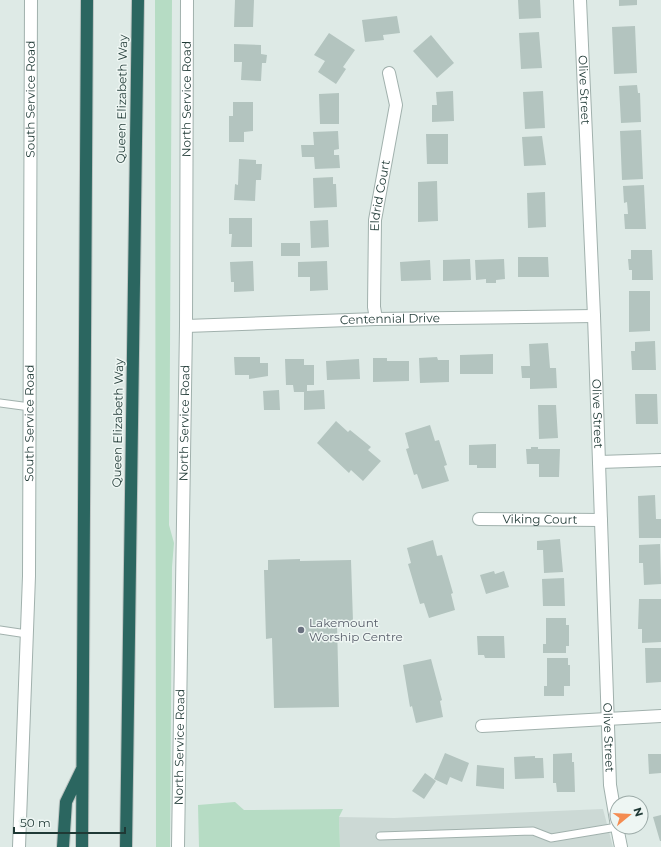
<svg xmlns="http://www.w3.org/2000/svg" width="661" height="847" viewBox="0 0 661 847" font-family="Montserrat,sans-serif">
	<rect width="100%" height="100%" fill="#deeae6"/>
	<path fill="#ccd9d5" d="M603,809l10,38h-273l-1,-30 55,1z"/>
	<path fill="#b6dcc4" d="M155,0h17l-3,525 5,18 -2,24 -2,280h-14z
		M235,802l9,8 99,-1 -4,8 1,30h-141l-1,-42z"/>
	<path fill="#b3c4bf" d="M235,0h19l-1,27h-19z
		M518,0h22l1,18 -22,1z
		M619,0h18v5l-18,1z
		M397,16l3,17 -17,2 1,5 -19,2 -3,-22z
		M635,26l2,47 -23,1 -2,-47z
		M539,32l3,36 -21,1 -2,-36z
		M329,33l26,17 -12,17 3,2 -10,15 -18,-12 7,-11 -11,-6z
		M431,35l23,28 -17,15 -24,-27z
		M234,44l27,1v9l6,1 -1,8h-4l-1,18 -20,-1 1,-18h-8z
		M637,85l1,8h2l1,29 -20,1 -2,-37z
		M453,91l1,30 -22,1v-17h5l-1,-13z
		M543,91l2,37 -20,1 -2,-37z
		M339,93v31h-19l-1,-30z
		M233,102h20v29l-9,1v10h-15v-26h4z
		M641,130l2,49 -21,1 -2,-49z
		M338,131l1,18 -5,1v5h5l1,13 -25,1 -1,-12h-12l-1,-12h13l-1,-13z
		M426,134h22v30h-21z
		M542,136l4,29 -22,1 -2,-29z
		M239,159l17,1v4h6l-1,16h-5l-1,21 -21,-1 1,-16 3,1z
		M333,177v7h3l1,23 -23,1 -1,-30z
		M437,181l1,40 -20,1v-40z
		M644,185l2,44h-21l-1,-15h4l-1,-12 -3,1 -1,-17z
		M545,192l1,35 -18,1 -1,-35z
		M229,218h23v29h-21l1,-13h-3z
		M328,220l1,27 -18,1 -1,-27z
		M281,243h19v13h-19z
		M631,250h21l1,30h-21v-10h-3l-1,-11h3z
		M518,257h30l1,20h-31z
		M470,259l1,21 -28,1v-21z
		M504,259l1,20 -9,1v3h-10v-4l-10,1 -1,-20z
		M430,260l1,20 -30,1 -1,-19z
		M253,261l1,30 -20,1v-10h-3l-1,-20z
		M327,261l1,29 -18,1v-14h-12v-15z
		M629,291h21v40l-21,1z
		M655,341l1,29h-24l-1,-19h4v-9z
		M548,343l2,25h6l1,20 -27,1v-11h-8l-1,-12h9l-1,-22z
		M493,354v20h-33v-19z
		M234,357h26v6h8v13l-19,3v-4h-14z
		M437,357l1,3h11v22l-29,1 -1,-25z
		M373,358h14v3h22v20l-36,1z
		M285,359h19v6h10v20h-7v6l17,-1 1,19 -21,1v-18h-10l-1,-7h-7z
		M359,359l1,20 -33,1 -1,-19z
		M279,390l1,20h-16l-1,-19z
		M635,394h22l1,30h-22z
		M538,405h18l2,33 -19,1z
		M336,421l12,11 2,-2 21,17 -3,3 13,11 -18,20 -12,-11 -2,3 -32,-30z
		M430,425l5,16 4,-1 8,25 -3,1 5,15 -27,8 -5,-15 -3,1 -8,-26 3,-1 -4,-15z
		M496,444v24h-19v-3h-8v-20z
		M531,447h7v2h22l-1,28h-20v-13h-12l-1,-15h5z
		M655,495l1,24h5v19h-22l-1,-42z
		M560,539l3,33 -19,1 -1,-23h-6v-9z
		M433,540l4,16 5,-1 11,38 -2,1 4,16 -26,8 -5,-15 -4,1 -12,-40 3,-1 -4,-15z
		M660,544l1,40 -17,1 -1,-22h-4v-18z
		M300,559v2l51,-1 2,62 -16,1 2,84 -65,1 -2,-70 -6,1 -2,-69h4v-10z
		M494,571l1,3 9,-3 5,16 -23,7 -6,-19z
		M564,578l1,28h-22l-1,-27z
		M639,599h22v43l-19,1v-14h-4z
		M546,618h20v7h3v21h-3v7h-23v-9h3z
		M477,636h27l1,22h-20l-1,-3h-6z
		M645,648h16v34l-15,1z
		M547,658h21v7h2v21h-6v10h-20v-10h3z
		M431,659l11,41 -2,1 3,16 -27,6 -4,-17 -2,1 -7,-42z
		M445,753l24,10 -7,19 -12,-5 -3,8 -13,-6z
		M572,753v9h2l1,30h-18l-1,-9h-3v-29z
		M648,754h13v19l-12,1z
		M535,756v2h8l1,20 -29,1 -1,-22z
		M477,765l27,3v21l-28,-3z
		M425,773l11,8 -12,18 -12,-8z
		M661,815v26h-1l-7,-24z"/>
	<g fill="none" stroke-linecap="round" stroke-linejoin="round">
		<g stroke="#a1b1ad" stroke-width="9">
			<path id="service" d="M0,403l30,4
				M0,630l27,4
				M380,836l153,-5 18,7 66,-11"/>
		</g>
		<g stroke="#a1b1ad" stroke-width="14">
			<g id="minor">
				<path id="s1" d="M580,0l14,316 16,469 7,41"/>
				<path id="s2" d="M376,319l-2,-12 1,-87 21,-115 -7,-32"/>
				<path id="s3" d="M186,326l190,-7 218,-3"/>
				<path d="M599,462l62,-2"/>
				<path id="s4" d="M479,519l122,1"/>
				<path d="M482,726l179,-10"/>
				<path d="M617,827l4,20"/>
			</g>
		</g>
		<g stroke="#a1b1ad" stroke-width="14">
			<g id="tertiary">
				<path id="s5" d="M19,847l10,-271 2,-576"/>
				<path id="s6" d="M178,847l8,-521 1,-326"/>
			</g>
		</g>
		<g stroke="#bcc4c2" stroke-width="14">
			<path id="motorway" d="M63,847l3,-45 16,-33
				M82,847l5,-847
				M126,847l12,-847"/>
		</g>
		<use href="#service" stroke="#fff" stroke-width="7"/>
		<use href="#minor" stroke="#fff" stroke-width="12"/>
		<use href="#tertiary" stroke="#fff" stroke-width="12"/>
		<use href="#motorway" stroke="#2b6660" stroke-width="12"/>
	</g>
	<circle fill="#6b7280" stroke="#eef6f3" stroke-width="1.5" cx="301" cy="630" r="4"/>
	<g text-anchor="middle" stroke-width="3" stroke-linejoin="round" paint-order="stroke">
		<g font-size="12" fill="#1f3935" stroke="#eef6f3">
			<text dy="4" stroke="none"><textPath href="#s1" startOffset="90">Olive Street</textPath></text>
			<text transform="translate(122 99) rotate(-89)" y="4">Queen Elizabeth Way</text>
			<text dy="4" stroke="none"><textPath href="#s5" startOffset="748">South Service Road</textPath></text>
			<text dy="4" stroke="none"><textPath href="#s6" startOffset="748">North Service Road</textPath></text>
			<text dy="4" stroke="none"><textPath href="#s2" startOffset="124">Eldrid Court</textPath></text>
			<text dy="4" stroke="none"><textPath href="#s3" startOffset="204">Centennial Drive</textPath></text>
			<text dy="4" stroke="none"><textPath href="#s1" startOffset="414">Olive Street</textPath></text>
			<text transform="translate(118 423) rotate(-89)" y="4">Queen Elizabeth Way</text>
			<text dy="4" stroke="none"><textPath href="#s5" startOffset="424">South Service Road</textPath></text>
			<text dy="4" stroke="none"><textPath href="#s6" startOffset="424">North Service Road</textPath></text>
			<text dy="4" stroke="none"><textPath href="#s4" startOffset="61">Viking Court</textPath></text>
			<text dy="4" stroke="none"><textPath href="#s1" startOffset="738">Olive Street</textPath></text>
			<text dy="4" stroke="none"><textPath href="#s6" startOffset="100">North Service Road</textPath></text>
		</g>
		<g font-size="12" fill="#5b616d" stroke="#eef6f3" text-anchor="start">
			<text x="309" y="627">Lakemount<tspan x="309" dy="14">Worship Centre</tspan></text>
		</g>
	</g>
	<g transform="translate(629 815) rotate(72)"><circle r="19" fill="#eef6f3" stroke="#9baaa7"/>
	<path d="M0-3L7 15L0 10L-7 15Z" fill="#f48c51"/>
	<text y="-6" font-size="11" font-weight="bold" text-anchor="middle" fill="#1f3935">N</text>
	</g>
	<path d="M14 827v6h111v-6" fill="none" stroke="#1f3935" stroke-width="2"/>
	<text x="20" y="827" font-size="12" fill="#1f3935" stroke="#eef6f3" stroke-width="3" paint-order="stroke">50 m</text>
</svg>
